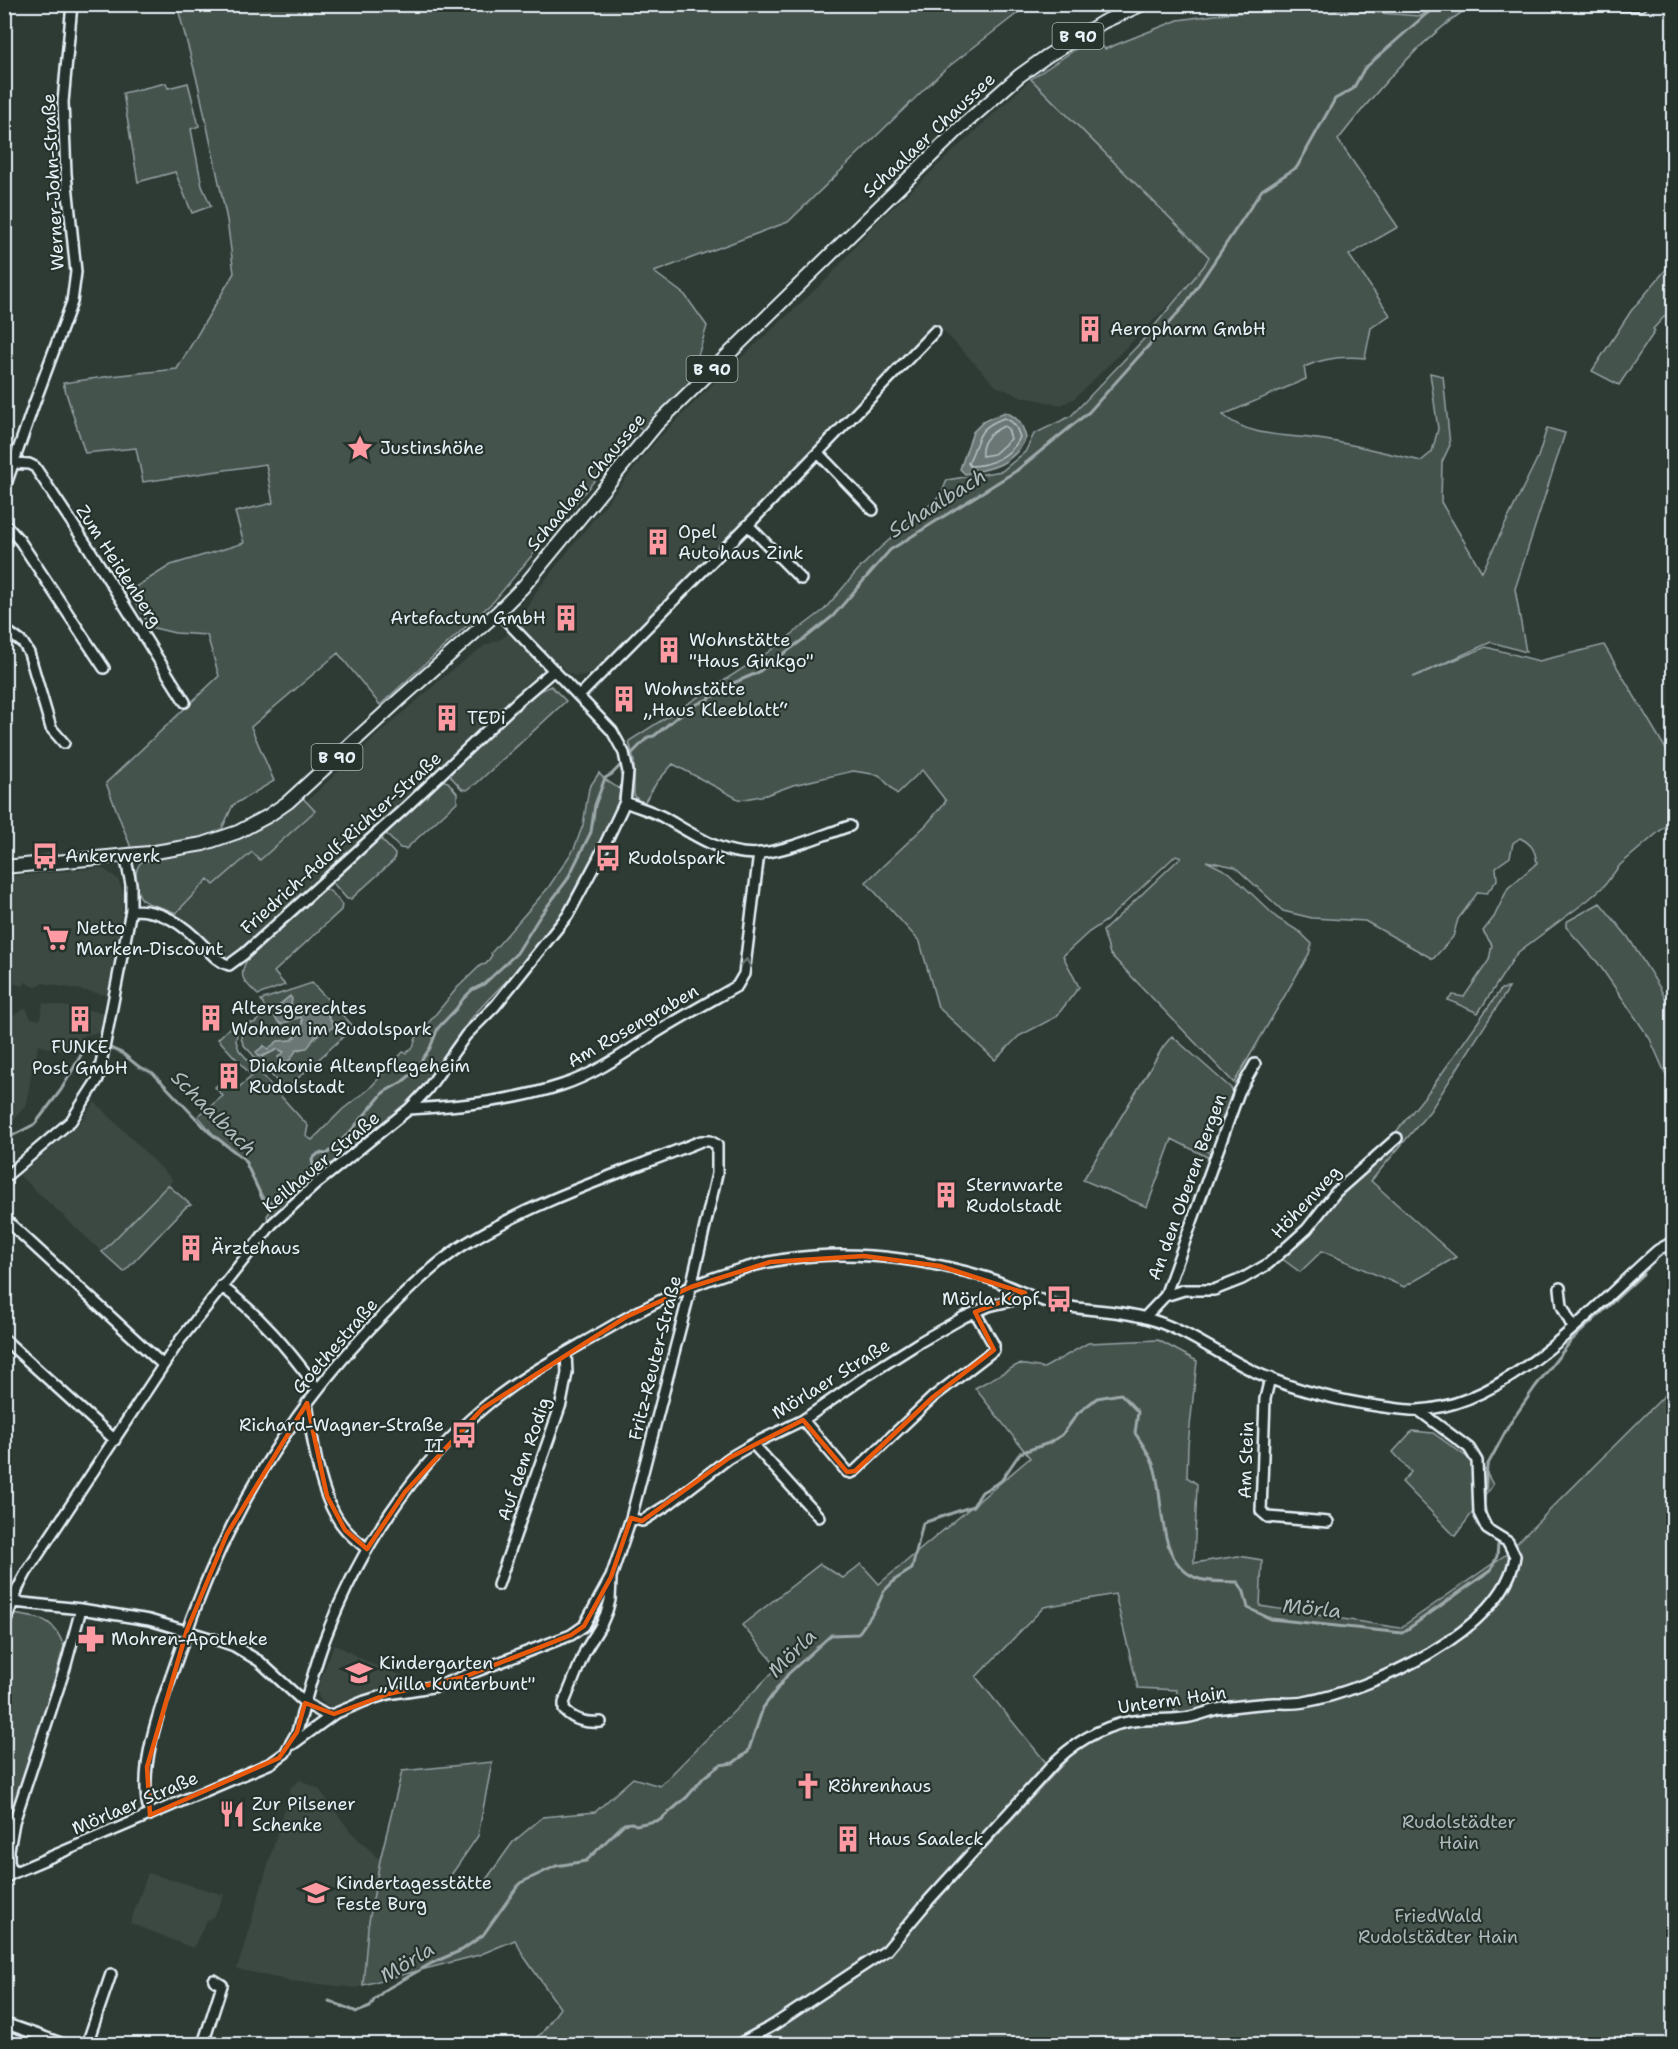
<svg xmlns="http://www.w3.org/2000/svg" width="1678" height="2049" viewBox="0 0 1678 2049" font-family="'Shantell Sans',sans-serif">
	<rect width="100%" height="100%" fill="#2e3b35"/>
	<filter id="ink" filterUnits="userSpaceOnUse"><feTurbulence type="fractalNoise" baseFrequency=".0167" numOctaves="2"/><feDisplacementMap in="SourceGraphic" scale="12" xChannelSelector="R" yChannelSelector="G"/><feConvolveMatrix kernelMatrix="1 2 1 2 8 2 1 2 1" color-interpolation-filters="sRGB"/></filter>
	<g filter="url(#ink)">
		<path fill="#3b4843" d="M1031,79l178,178 -5,9 -32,36 -97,96 -14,7 -42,-9 -23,-10 -60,-63 -340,349 -2,-2 -6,5 -14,1 -7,-4 -13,-13 -315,292 -10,4 -7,-2 -10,-7 -16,-18 -21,-15 69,-70 31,-16 33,-27 78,-73 66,-57 32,-24 19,-8 17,-16 18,-33 118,-148 62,-62 110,-101 45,-52z
			M100,868l5,2 13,9 7,18 -18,98 -64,-12 -9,4 -9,-5 -1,4 -19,-4v-105z
			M43,1003l58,9 3,3 -4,17 -15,3 -16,18 -31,-8 -3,18 -3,3 -5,38 -16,19 -6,1v-104l21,-12 5,10 9,2z
			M95,1102l78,78 -71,72 -83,-77 61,-52z
			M334,1644l42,22 40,15 -1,3 -28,3 -55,20 -7,-3 -6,-6 -2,-9z
			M300,1780l19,9 31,42 30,29 -12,67 -5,58 -6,3 -67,-7 -53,-12 54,-182z
			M148,1873l76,22 -10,22 -8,5 -13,26 -63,-25z"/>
		<path fill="#45524e" stroke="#96a2a3" stroke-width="1.5" fill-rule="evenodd" d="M1438,4l34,1c-53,35 -95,85 -134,135l60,87 -49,28 41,60 -19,13 -6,30c-21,-2 -42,0 -61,9l2,12 -83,36c29,24 67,19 102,25 32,5 64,14 96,21l11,-9 6,-23 -8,-56 13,3 7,69 -8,17 -1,40 41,70 56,-115 9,-29 18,5 -50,156 11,63 -35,-10 -78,35 73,-30 53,14 65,-16 69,116v62l-5,1 -48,41 -16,21 -16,14 -71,53 -39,60 -30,-13 5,-5 11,2 25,-37 3,-15 -9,-14 11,-14 14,-29 29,-25c-2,-13 -5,-19 -17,-25l-7,5 -3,14 -14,10 1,13 -10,13 -9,-1 -20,27 -5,18 -20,22 -68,-38 -53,-3 -29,-7 -48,-44 -29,-6 24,12 47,45 23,14 12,12 -3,10 -75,129 -124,-129 -7,-23 78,-74 -5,-2 -70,66 -17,11 -26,24 16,31 -23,30 -37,19 -24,24 -57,-53 -18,-65 -54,-60 61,-58 19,-23 -24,-31 -25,24 -18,-19 -26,-4 -60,14 -27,10 -26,5 -67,-36 -16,18 -13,21 -5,-2 -5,-6v-34l-5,-20 138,-88 57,-43 34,-40 22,-22 61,-53 6,-15 55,-9 23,-19 9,-18 37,-18 71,-75 62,-75 5,-9 -178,-178 63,-42 11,12 73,-29 51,-7 98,-4 93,7z
			M177,5h851l-85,66 -155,151 -134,50 31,23 22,31 -17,56 -46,49 -5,-4 -145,174 -114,104 -42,-52 -87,74 23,54 -41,24 -13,28 -46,11 -43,4 -25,-65 113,-107 -12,-41 -32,-2 -25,-6 -21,-36 42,-26 73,-22 -9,-31 38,-9 -7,-39 -123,18 -7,-34 -51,5 -22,-70 48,-7 66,-7 57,-96 -7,-53 -29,-136z
			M166,83l2,5 20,-5 11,43 -8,3 11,57 9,20 -19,7 -17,-41 -37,10 -15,-89z
			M1673,261v46l-20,22 2,2 -36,54 -27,-14 39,-60z
			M551,686l15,15 -89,82 -10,7 -5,-1 -11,-12 1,-9 65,-59h2l19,-17z
			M599,773c5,8 15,11 21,17l-2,13 -32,71h-3l-12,23 2,2c-15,23 -32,45 -50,65 -18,19 -37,36 -53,56 -22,28 -39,59 -63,84 -43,43 -98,72 -139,118l-1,-6 7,-11 -12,-9 -17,-36 -31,-25 -16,-19 25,-20 -8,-9 12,-10 11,11 14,-12 -34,-37 13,-13 6,7 -1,8 3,9 69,76 -2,10 6,4 31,-31 26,-20 34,-37 3,1 7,-6 3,-9 42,-51 23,-22 5,-1 6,-9 -1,-2 57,-65 26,-39 9,-24 6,-37z
			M441,780l7,2 9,11v9l-48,44 -3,3 -6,-1 -13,-13v-6z
			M301,796l14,15 -55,49 -8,-8 -38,33 -6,-6 -32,34c-23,-11 -40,-4 -40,-35 0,-8 1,-12 7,-18l29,-4 40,-9z
			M377,839l5,1 13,14 -1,6 -43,39h-4l-14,-16v-3z
			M325,889c7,1 13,10 17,16l-1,5 -67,62 11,13 -27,10c-13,-13 -21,-17 -11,-35z
			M1600,903l28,34 32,51 13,27v76l-23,-52 -19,-28 -33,-48 -32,-36v-5z
			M312,983l42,44 -69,63 -42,-46 -2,-7 4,-14h9l10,-8v-9l-3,-6zM290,1005v2l21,4h17v21l-9,1 -13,15c-8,1 -14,4 -22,6v-2l-6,-3 -15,8 1,-11 4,3 10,-8 14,-1 10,-11v-10l-1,-2 -3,1 -23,-10z
			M1509,988l-79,123 -59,70 85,76 -52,30 -82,-36 -22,21 -19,-14 30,-29 33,-41 48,-51 41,-51 68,-97z
			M1172,1036l60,53v9l-9,25h-9l-11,12v12l7,7 1,5 -39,-20 -25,68 -64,-27 80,-133z
			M168,1185l23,20 -5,2 -62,65 -22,-20z
			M1158,1340l39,21 -9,84 -1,32 10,7 -3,79 44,-7 24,4 -2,46 140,22 105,-73 168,-168v657h-1146l15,-11 18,-25 -35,-50 -10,-18 -36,15 -116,30 5,-58 12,-67 22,-89 90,-9 -14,74 -29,42 31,10 33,-46 30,-25 52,-5 38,-34 27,8 118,-119 -36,-42 78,-61 23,14 18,-14 18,20 151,-126 -55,-70 44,-24 25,4 44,-25zM1115,1594l23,94 39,2 -4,31 -40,2 -21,5 -36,22 -187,203 -105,67 -5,-5 105,-69 18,-17 146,-164 -72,-88 68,-70z
			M1412,1431l21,2 52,37 8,15 -38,51 -53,-54 9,-10 -18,-20z
			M13,1614c29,5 39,2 51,32l-59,207 -1,-208z"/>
		<path fill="#6b7775" stroke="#9da8a9" stroke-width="1.5" d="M1005,412c13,5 18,13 21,26 -13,27 -34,31 -61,36l-5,-5 13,-37 11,-11z
			M290,996l2,3 -1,8c13,1 22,7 32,-3l6,3 -1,8 6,11c-6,7 -12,5 -18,10 -4,3 -5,9 -9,12 -2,0 -9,1 -10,1l-7,11 -4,2 -7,-3 -1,-2 6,-5 -6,-3 -18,8 -4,-5 8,-6 4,3 10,-8 14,-1c7,-6 14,-14 9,-23l-20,7c-15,-10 0,-21 9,-28z"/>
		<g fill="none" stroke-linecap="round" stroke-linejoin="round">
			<path stroke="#b6c0c4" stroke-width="1.5" d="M1004,418c10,3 13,10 16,19 -8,19 -31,29 -50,29l-2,-3c13,-24 6,-34 36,-45z
				M1004,426l4,3 3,10 -17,15 -12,2c-2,-15 9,-24 22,-30z"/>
			<path stroke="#9da8a9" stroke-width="3" d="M4,1140l31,-16 26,-34 24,-42 7,-6h5l25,11 16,13 15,7 56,59 35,27 20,43 3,2c18,-4 34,-24 46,-38l-1,-7 7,-6 8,1 23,-22 34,-40 18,-10 11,-9 17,-25 8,-20 18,-19 7,-10 9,-9 12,-6 33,-31 23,-37 27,-36 24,-48 4,-27 10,-27 7,-4 36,-37 6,-1 33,-27 27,-13 17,-12 26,-11 51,-37 25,-20 57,-66 126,-79 73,-59 96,-107 77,-115 35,-23 38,-68 18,-10 11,-20 61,-54 18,-11
				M1495,1529l-8,-9 -3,-16 3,-38 22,-41 26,-38 36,-46 72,-67
				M329,2001l28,11 13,-5 4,-7 11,-10 47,-27 30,-13 21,-15 37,-52 36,-17 30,-5 38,-37 8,-1 4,2 24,-5 27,-23 17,-20 16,-12 13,-2 15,-11 15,-44 25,-34 43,-39 27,-1 19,-27 7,-16 12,-12 16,-10 11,-46 50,-17 9,-14 19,-11 19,-28 29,-10 13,-8 16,-22 19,-15 24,-4 17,18 -3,21c8,12 18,26 21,41 8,34 2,87 40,104 12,5 30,3 42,4l6,10 4,16 23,11 131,14 89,-63 6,-14 1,-11"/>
			<g stroke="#e8f1f8" stroke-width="14">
				<path id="minor" d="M818,453l55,57
					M14,463l15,1 6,3 55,83 95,152
					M4,490l30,-86 38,-102 4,-30 -10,-98 -3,-72 9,-98
					M4,523l16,18 84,127
					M748,525l53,54
					M4,629l19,14 6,10 22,75 13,15
					M579,696l169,-171 187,-194
					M625,802c12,5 27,9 38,15 30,17 62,41 99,36 30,-4 60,-18 88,-27
					M131,910c31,-1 52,14 73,36 8,8 14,16 25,19l15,-11 161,-146 113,-107 36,-31
					M409,1109c51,-3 105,-8 153,-24 34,-11 63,-32 92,-51 27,-17 55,-32 83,-48l7,-12 15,-121
					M4,1178l67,-57 27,-42 33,-169v-26l-6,-29
					M4,1218l159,147
					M221,1286c39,29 67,63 96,102
					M1560,1288l2,18 11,22
					M1165,1296l19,-6h30l28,-11 26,-15 39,-35 29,-37 61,-54
					M1145,1317l20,-21 74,-204 16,-28
					M4,1339l111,101
					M1270,1378l-5,21 -4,112 7,6 60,5
					M307,1403c6,39 12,97 39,127 6,7 14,13 21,19
					M803,1420l44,52 4,1 4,-2 78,-74 61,-47v-5l-19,-33
					M753,1444l66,73
					M631,1518l11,3 27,-17 60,-46 24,-14 50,-24 63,-44 54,-34 44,-25 25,-11 29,-7 7,-6
					M498,1585l63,-181 6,-31 -1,-20
					M4,1601l77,8 68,11 71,21 14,5 25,15 46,42 21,12 8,-1 31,-13 23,-7 50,-8 133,-51 13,-9 27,-49 20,-59 60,-231 26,-113v-29l-7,-4h-9c-79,32 -163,58 -236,103 -27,17 -52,41 -75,64 -97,96 -167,213 -210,343 -16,46 -45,116 -30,164
					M4,1626l14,-38 8,-15 154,-233 92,-116 44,-40 93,-75 18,-19 39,-55 29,-29 73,-91 30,-56 27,-57 3,-30 -4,-19 -12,-22 -114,-119
					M601,1722c-15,1 -26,-1 -37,-12v-7l21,-52 16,-26 6,-14 3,-11 1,-21
					M293,1744l41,-30
					M13,1873l-4,-11v-12l5,-28 51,-154 16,-59
					M4,1879l9,-6 258,-110 14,-10 12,-21c9,-32 17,-65 29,-96 33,-86 86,-167 156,-227 36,-31 79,-53 120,-77 62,-37 139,-72 212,-76 57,-4 119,5 174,22 21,7 41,19 62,25 30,8 62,6 92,14 41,10 75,37 113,55 39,18 86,29 129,35 11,1 23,4 34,3 91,-4 176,-104 240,-160l16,-9
					M4,2023l60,21
					M87,2044l24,-70
					M203,2044l19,-59 -8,-5
					M739,2044l33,-18 115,-76 42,-50 128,-140c23,-22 54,-38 85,-40 14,-1 28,0 41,-2 14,-1 26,-8 40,-10 16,-2 33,-4 50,-5 10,0 21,1 31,-1 66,-12 201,-71 211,-146l-7,-14 -21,-13 -8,-16 -2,-52 -8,-13 -51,-38"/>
			</g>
			<g stroke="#e8f1f8" stroke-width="16">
				<path id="major" d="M1594,4h47
					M4,867l145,-14 54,-9 35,-12 30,-16 20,-14 111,-102 99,-88 25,-25 134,-163 304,-297 58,-51 28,-20 56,-34 40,-18"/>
			</g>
			<use href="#minor" stroke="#26332d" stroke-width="9"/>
			<use href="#major" stroke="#26332d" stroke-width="12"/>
		</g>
		<defs><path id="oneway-chevron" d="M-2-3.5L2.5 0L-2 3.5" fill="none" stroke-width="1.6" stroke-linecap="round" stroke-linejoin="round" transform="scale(1.5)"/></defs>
		<use stroke="#6a7674" href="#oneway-chevron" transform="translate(746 963) rotate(-82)"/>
	</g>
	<path fill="none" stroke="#e8590c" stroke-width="4.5" stroke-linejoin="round" d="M864,1256l76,10 85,27 -50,19 19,38 -61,47 -78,74 -8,1 -44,-52 -74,38 -87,63 -11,-3 -20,59 -27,49 -13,9 -107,42 -76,17 -54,20 -29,-11 -8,29 -18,26 -129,57 -3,-48 40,-137 40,-96 80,-131 20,93 18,34 22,19 38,-57 78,-84 143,-91 65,-30 79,-25z"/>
	<defs>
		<g id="building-bare" transform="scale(2.07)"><path d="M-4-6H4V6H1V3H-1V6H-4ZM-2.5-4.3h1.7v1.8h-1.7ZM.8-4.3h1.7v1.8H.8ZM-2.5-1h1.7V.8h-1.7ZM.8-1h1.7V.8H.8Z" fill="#ff9aa2" stroke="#26332d" stroke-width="2.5" paint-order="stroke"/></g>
		<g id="sight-bare" transform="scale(2.07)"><path d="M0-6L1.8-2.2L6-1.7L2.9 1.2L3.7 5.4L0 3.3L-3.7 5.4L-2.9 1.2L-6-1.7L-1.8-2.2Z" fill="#ff9aa2" stroke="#26332d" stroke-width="2.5" paint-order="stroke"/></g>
		<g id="bus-bare" transform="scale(2.07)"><path d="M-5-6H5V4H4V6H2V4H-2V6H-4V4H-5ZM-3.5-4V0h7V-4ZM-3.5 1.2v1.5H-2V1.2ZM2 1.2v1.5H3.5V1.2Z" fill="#ff9aa2" stroke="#26332d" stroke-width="2.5" paint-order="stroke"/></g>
		<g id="supermarket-bare" transform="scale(2.07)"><path d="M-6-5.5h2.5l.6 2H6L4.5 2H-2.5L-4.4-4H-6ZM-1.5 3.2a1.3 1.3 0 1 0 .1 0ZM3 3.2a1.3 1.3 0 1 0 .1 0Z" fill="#ff9aa2" stroke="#26332d" stroke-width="2.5" paint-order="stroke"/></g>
		<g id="pharmacy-bare" transform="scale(2.07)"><path d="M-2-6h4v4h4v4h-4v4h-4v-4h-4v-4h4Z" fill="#ff9aa2" stroke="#26332d" stroke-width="2.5" paint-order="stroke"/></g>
		<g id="school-bare" transform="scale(2.07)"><path d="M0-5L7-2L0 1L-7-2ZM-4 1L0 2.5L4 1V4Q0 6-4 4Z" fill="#ff9aa2" stroke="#26332d" stroke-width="2.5" paint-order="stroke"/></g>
		<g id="church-bare" transform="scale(2.07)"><path d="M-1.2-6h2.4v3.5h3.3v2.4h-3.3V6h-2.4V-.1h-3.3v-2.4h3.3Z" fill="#ff9aa2" stroke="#26332d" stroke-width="2.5" paint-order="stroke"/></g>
		<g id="restaurant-bare" transform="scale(2.07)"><path d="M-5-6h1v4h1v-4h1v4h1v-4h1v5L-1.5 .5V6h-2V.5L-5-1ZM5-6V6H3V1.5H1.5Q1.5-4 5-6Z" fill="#ff9aa2" stroke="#26332d" stroke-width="2.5" paint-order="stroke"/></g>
	</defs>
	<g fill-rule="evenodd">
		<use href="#building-bare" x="1090" y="329"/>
		<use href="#sight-bare" x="360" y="448"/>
		<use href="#building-bare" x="658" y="542"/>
		<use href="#building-bare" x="566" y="618"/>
		<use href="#building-bare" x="669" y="650"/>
		<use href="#building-bare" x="624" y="699"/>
		<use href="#building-bare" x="447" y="718"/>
		<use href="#bus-bare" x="45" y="856"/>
		<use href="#bus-bare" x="608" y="858"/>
		<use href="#supermarket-bare" x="56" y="938"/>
		<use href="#building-bare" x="211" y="1018"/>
		<use href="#building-bare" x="80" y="1019"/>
		<use href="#building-bare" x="229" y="1076"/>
		<use href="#building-bare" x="946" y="1195"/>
		<use href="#building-bare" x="191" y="1248"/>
		<use href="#bus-bare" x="1059" y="1299"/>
		<use href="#bus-bare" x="464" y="1435"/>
		<use href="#pharmacy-bare" x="91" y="1639"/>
		<use href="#school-bare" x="359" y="1673"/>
		<use href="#church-bare" x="808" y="1786"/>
		<use href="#restaurant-bare" x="232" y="1814"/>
		<use href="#building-bare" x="848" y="1839"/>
		<use href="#school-bare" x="316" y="1893"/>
	</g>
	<g text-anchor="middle" stroke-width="4.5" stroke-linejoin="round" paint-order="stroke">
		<g fill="#26332d" stroke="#aeb8bb" stroke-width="1.5">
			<rect x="1052.5" y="23" width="51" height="26" rx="4.5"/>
			<rect x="686.5" y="356" width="51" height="26" rx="4.5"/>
			<rect x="311.5" y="744" width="51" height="26" rx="4.5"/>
		</g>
		<g font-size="16" font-weight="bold" fill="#e8f1f8">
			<text x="1078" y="42">B 90</text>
			<text x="712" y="375">B 90</text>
			<text x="337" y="763">B 90</text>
		</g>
		<g font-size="18" fill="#e8f1f8" stroke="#26332d">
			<text transform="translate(929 135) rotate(-43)" y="6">Schaalaer Chaussee</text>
			<text transform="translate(53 182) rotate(-93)" y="6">Werner-John-Straße</text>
			<text transform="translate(586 482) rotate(-50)" y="6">Schaalaer Chaussee</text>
			<text transform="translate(119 566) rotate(57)" y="6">Zum Heidenberg</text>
			<text transform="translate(341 843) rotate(-42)" y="6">Friedrich-Adolf-Richter-Straße</text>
			<text transform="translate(633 1026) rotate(-30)" y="6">Am Rosengraben</text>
			<text transform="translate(321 1162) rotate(-40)" y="6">Keilhauer Straße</text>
			<text transform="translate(1187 1187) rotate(-70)" y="6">An den Oberen Bergen</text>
			<text transform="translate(1306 1202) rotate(-47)" y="6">Höhenweg</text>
			<text transform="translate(335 1346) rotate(-49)" y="6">Goethestraße</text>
			<text transform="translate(655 1358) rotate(-76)" y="6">Fritz-Reuter-Straße</text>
			<text transform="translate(831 1379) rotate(-32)" y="6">Mörlaer Straße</text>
			<text transform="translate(524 1459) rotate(-71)" y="6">Auf dem Rodig</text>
			<text transform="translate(1246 1460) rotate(-88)" y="6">Am Stein</text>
			<text transform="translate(1172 1700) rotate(-8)" y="6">Unterm Hain</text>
			<text transform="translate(135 1803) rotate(-23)" y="6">Mörlaer Straße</text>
		</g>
		<g font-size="18" fill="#e8f1f8" stroke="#26332d" text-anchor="start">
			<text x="1110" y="335">Aeropharm GmbH</text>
			<text x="380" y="454">Justinshöhe</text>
			<text x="678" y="538">Opel<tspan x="678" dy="21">Autohaus Zink</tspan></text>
			<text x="546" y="624" text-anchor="end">Artefactum GmbH</text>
			<text x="689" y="646">Wohnstätte<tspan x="689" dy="21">"Haus Ginkgo"</tspan></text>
			<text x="644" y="695">Wohnstätte<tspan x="644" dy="21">„Haus Kleeblatt“</tspan></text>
			<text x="467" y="724">TEDi</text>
			<text x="65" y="862">Ankerwerk</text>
			<text x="628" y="864">Rudolspark</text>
			<text x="76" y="934">Netto<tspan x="76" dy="21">Marken-Discount</tspan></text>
			<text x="231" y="1014">Altersgerechtes<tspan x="231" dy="21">Wohnen im Rudolspark</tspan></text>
			<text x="80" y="1053" text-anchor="middle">FUNKE<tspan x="80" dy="21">Post GmbH</tspan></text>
			<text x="249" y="1072">Diakonie Altenpflegeheim<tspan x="249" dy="21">Rudolstadt</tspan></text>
			<text x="966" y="1191">Sternwarte<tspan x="966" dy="21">Rudolstadt</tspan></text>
			<text x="211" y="1254">Ärztehaus</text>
			<text x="1039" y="1305" text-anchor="end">Mörla Kopf</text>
			<text x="444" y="1431" text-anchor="end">Richard-Wagner-Straße<tspan x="444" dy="21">II</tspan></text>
			<text x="111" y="1645">Mohren-Apotheke</text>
			<text x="379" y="1669">Kindergarten<tspan x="379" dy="21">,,Villa Kunterbunt"</tspan></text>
			<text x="828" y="1792">Röhrenhaus</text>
			<text x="252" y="1810">Zur Pilsener<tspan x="252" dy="21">Schenke</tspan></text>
			<text x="868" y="1845">Haus Saaleck</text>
			<text x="336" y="1889">Kindertagesstätte<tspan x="336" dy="21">Feste Burg</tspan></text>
		</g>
		<g font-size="18" fill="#afb9bc" stroke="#26332d">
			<text x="1459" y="1828">Rudolstädter<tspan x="1459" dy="21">Hain</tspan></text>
			<text x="1438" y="1922">FriedWald<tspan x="1438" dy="21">Rudolstädter Hain</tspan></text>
		</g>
		<g font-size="20" font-style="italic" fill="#b0babd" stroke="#26332d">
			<text transform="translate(937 503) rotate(-32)" y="7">Schaalbach</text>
			<text transform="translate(214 1113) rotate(45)" y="7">Schaalbach</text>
			<text transform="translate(1312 1608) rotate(6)" y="7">Mörla</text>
			<text transform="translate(792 1653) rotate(-45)" y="7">Mörla</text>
			<text transform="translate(407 1962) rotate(-31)" y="7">Mörla</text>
		</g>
	</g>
	<rect width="1678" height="2049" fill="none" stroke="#26332d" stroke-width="24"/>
	<rect x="12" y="12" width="1654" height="2025" fill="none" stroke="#e8f1f8" stroke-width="2" filter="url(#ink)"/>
</svg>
